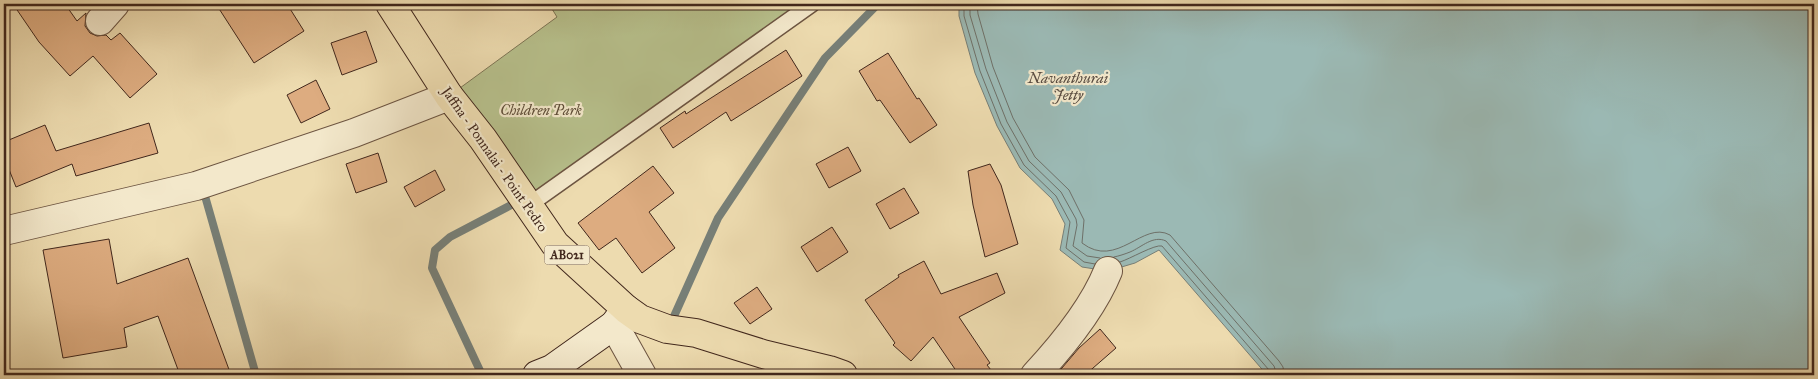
<svg xmlns="http://www.w3.org/2000/svg" width="1818" height="379" viewBox="0 0 1818 379" font-family="'IM FELL Great Primer',serif">
	<rect width="100%" height="100%" fill="#eddbaf"/>
	<filter id="stains"><feTurbulence type="fractalNoise" baseFrequency=".004" numOctaves="4"/><feColorMatrix values="0 0 0 0 .2 0 0 0 0 .09 0 0 0 0 .02 0 0 0 .5 -.17"/></filter>
	<radialGradient id="worn" r=".72"><stop offset=".6" stop-color="#630" stop-opacity="0"/><stop offset="1" stop-color="#630" stop-opacity=".3"/></radialGradient>
	<path fill="#b7c08c" stroke="#7c7454" d="M549,4h263l-283,201 -80,-109 108,-79z"/>
	<path fill="#9bb9b4" stroke="#777f77" d="M959,4h855v371h-547l-108,-125 -24,13 -27,8 -26,-4 -22,-17 5,-26 -13,-25 -32,-31 -23,-42 -22,-53 -16,-57z"/>
	<g fill="none" stroke-linecap="round" stroke-linejoin="round">
		<path stroke="#6e7068" stroke-width="1" d="M964,4v12l16,55 21,53 23,41 32,31 14,26 -4,26 18,14 11,2
			M970,4v11l16,54 21,53 22,39 32,31 15,27 1,6 -4,21 14,10 13,2
			M977,4l1,10 15,53 20,51 22,39 34,33 15,30 -2,23c35,27 61,-23 88,-8l109,126 4,6 1,8
			M1114,257c5,-1 11,-3 16,-5 12,-5 23,-17 36,-11l108,125 3,9
			M1120,262c10,-3 35,-18 42,-16l107,124 1,5"/>
		<path stroke="#777f77" stroke-width="8" d="M203,189l53,186
			M671,323l47,-105 107,-160 53,-54
			M482,375l-50,-107 3,-18 15,-13 65,-34"/>
	</g>
	<path fill="#ddac80" stroke="#41271c" d="M13,4h52l12,17 9,-8 -1,13 5,7 7,3 9,-1 5,5 9,-7 37,41 -27,24 -37,-42 -23,20 -31,-34z
		M216,4h71l17,27 -50,32z
		M366,31l11,31 -35,13 -11,-32z
		M786,50l16,26 -71,45 -5,-9 -53,36 -13,-20 25,-17 1,3z
		M888,53l29,46 2,-1 18,27 -27,18 -30,-43 -3,1 -18,-30z
		M316,80l14,29 -29,14 -14,-28z
		M149,123l9,30 -82,23 -4,-12 -56,23 -12,-30v-15l41,-17 11,26z
		M848,147l13,24 -32,17 -13,-24z
		M378,153l9,29 -31,11 -10,-29z
		M990,164l11,21 17,59 -33,13 -12,-52 -5,-34z
		M653,166l21,27 -25,19 26,36 -33,25 -26,-35 -17,12 -21,-27z
		M435,170l10,20 -30,17 -11,-20z
		M904,188l15,25 -29,16 -14,-25z
		M832,227l16,25 -31,20 -16,-25z
		M109,239l8,45 71,-26 43,117h-51l-22,-59 -34,12 3,19 -64,11 -20,-108z
		M924,261l17,33 56,-21 8,20 -46,24 31,46 -3,2 8,10h-36l-26,-38 -22,24 -18,-16 2,-2 -30,-43 34,-23 -1,-2z
		M757,287l15,22 -22,15 -16,-21z
		M1100,329l16,19 -31,27h-29l23,-27z"/>
	<g fill="none" stroke-linecap="round" stroke-linejoin="round">
		<g stroke="#6c5441" stroke-width="18">
			<path id="lane" d="M529,205l283,-201"/>
		</g>
		<g stroke="#6c5441" stroke-width="30">
			<path id="street" d="M100,21l15,-17
				M4,231l192,-45 158,-53 95,-37
				M614,325l28,50
				M1035,375c27,-29 58,-67 73,-104"/>
		</g>
		<g stroke="#41271c" stroke-width="30">
			<path id="secondary" d="M537,375l15,-6 62,-44 12,-16"/>
		</g>
		<g stroke="#41271c" stroke-width="30">
			<path id="primary" d="M390,4l59,92 34,43 72,105 71,65 14,10 27,10 29,4 67,21 66,16 14,5"/>
		</g>
		<use href="#lane" stroke="#f3e8cb" stroke-width="15"/>
		<use href="#street" stroke="#f3e8cb" stroke-width="28"/>
		<use href="#secondary" stroke="#f3e8cb" stroke-width="28"/>
		<use href="#primary" stroke="#eddbaf" stroke-width="28"/>
	</g>
	<g text-anchor="middle" stroke-width="4.5" stroke-linejoin="round" paint-order="stroke">
		<rect fill="#f3e8cb" stroke="#766150" stroke-width="1" x="544.5" y="245.5" width="45" height="19" rx="4"/>
		<g font-size="12" font-weight="bold" fill="#41271c">
			<text x="567" y="259">AB021</text>
		</g>
		<g font-size="14" font-style="italic" fill="#5e4d38" stroke="#f3e8cb">
			<text x="541" y="115">Children Park</text>
		</g>
		<g font-size="14" fill="#41271c" stroke="#f3e8cb">
			<text transform="translate(495 159) rotate(55)" y="5">Jaffna - Ponnalai - Point Pedro</text>
		</g>
		<g font-size="15" font-style="italic" fill="#584c42" stroke="#f3e8cb">
			<text x="1068" y="83">Navanthurai<tspan x="1068" dy="17">Jetty</tspan></text>
		</g>
	</g>
	<rect width="1818" height="379" fill="none" stroke="#eddbaf" stroke-width="20"/>
	<rect x="5" y="5" width="1808" height="369" fill="none" stroke="#41271c" stroke-width="2.5"/>
	<rect x="10" y="10" width="1798" height="359" fill="none" stroke="#41271c"/>
	<rect width="100%" height="100%" filter="url(#stains)"/>
	<rect width="100%" height="100%" fill="url(#worn)"/>
</svg>
